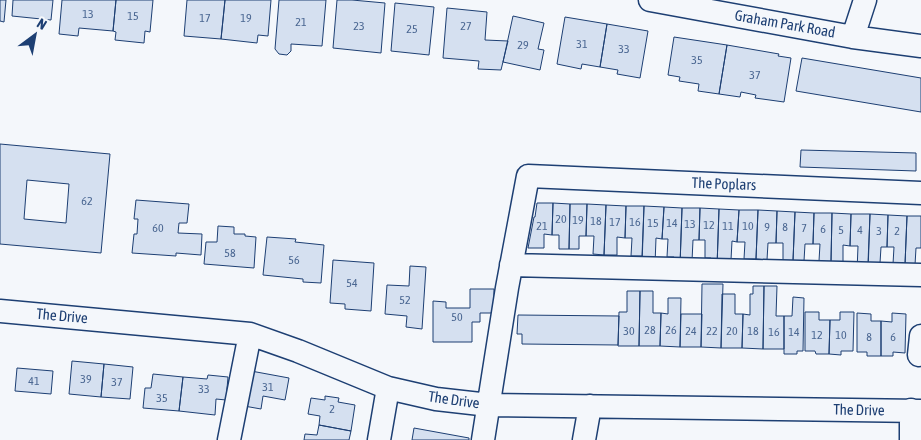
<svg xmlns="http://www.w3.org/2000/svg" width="921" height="440" viewBox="0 0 921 440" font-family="'Asap Condensed',sans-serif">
	<rect width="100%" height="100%" fill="#f4f7fb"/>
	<path fill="#d5e0f0" stroke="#1d3f73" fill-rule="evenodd" d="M0,0h6l-2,22 -4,-1z
		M13,0h40l-2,20 -39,-4z
		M62,0h54l-3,31 -34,-3 -1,8 -19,-2z
		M116,0h37l-3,32 -5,-1 -1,12 -29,-3 1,-8 -3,-1z
		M187,0h38l-4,39 -37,-3z
		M225,0h46l-3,36 -10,-1 -1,8 -36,-4z
		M279,0h47l-4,46 -31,-2v7l-4,4 -8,-1 -4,-5z
		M337,0h15l33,3 -4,50 -48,-5z
		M395,3l39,4 -5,48 -38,-4z
		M447,8l40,4 -2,28 23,1 -7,29 -23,-1 1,-8 -36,-3z
		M513,16l31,7 -6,26 6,1 -4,20 -37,-8z
		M565,17l42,7 -7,43 -18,-3 -1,5 -24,-5z
		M607,24l41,7 -8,47 -23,-4 1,-4 -18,-3z
		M674,37l53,8 -8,49 -21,-3 1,-7 -20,-3 1,-4 -12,-2z
		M727,45l52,9 -1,2 13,2 -7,44 -29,-4 1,-3 -15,-3 -1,5 -21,-3z
		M802,58l119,20v34l-125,-21z
		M0,144l110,10 -9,99 -101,-9zM27,180l42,4 -3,39 -42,-4z
		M801,150l115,3v18l-116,-4z
		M136,200l53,4 -2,19h-8l-1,10 24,1 -1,21 -25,-2v3l-44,-3 2,-19h3l1,-15h-4z
		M537,203h16l-1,32 -8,-1v14h-16l6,-31h1z
		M553,203l17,1 -1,45h-10v-14h-7z
		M570,204h17l-1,32h-7v13h-10z
		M587,204l19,1 -2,50 -11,-1 1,-18h-8z
		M606,205l20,1 -1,32 -8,-1v18h-13z
		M626,206h18l-2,50h-11l1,-18h-7z
		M644,206l20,1 -2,32 -6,-1 -1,27h-13z
		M664,207l18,1 -2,58h-6v-9h-7l1,-18h-6z
		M682,208h18l-1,32h-6l-1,21 -12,5z
		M700,208l19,1 -2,58h-7l1,-9h-6v-18h-6z
		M719,209l20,1 -2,32 -5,-1 -1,19 -14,7z
		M739,210h19l-2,49h-12l1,-17h-8z
		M758,210l19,1 -1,32h-8l-1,17 -11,-1z
		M777,211l18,1 -2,49h-10v-18h-7z
		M795,212l19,1 -1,31h-8l-1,17h-11z
		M814,213h18l-1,49 -12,-1 1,-17h-7z
		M832,213l19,1 -1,32 -7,-1v17h-12z
		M851,214h19l-2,58h-11l1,-26h-8z
		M870,214l18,1 -1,32h-6l-1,16h-12z
		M888,215l19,1 -2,49 -12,-1 1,-17h-7z
		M907,216h14v32h-5l-1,17h-10z
		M218,226l16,1v7h11v2l11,1 -2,31 -50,-4 2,-22h11z
		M267,237l29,2 -1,3 29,3 -3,38 -18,-1v-3l-40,-4z
		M333,260l41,3 -3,48 -26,-2v-5l-15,-1z
		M410,266l16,1 -4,62 -16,-2 1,-11 -22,-2 2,-29 22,1z
		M702,284h21l-2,64 -20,-1z
		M753,286h11l-1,63 -21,-1 1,-34 7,1v-21h3z
		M764,286h13l-1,30h8v33h-21z
		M470,289h24v24h-14v9h-8v20h-39v-41l13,1v6h24z
		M627,291h13l-1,55h-21l1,-34h8z
		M640,291h13v22h8l-1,33h-21z
		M722,294h13v20h8l-1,34h-21z
		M793,297l11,1 -1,53h-6v3h-13v-38h8z
		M668,298h13l-1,49 -20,-1 1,-33 7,1z
		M805,312h14v8h11l-1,34h-13l-1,-3h-10z
		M840,312h14l-1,39h-12v4l-12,-1 1,-34h10z
		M857,313l14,1v7h10v35h-14v-4h-10z
		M892,313l14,1 -1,39 -12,-1v4h-12v-35l11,1z
		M681,314h21l-1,33h-21z
		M518,315l101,1 -1,29 -96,-1v-10h-5z
		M72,361l32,3 -3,33 -32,-3z
		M104,364l29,3 -3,32 -29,-2z
		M17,368l36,3 -2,23 -36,-3z
		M251,371l38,7 -4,22 -22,-4 -2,13 -17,-3z
		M153,374l30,3 -4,34 -36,-3 2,-20h6z
		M208,375l20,2 -2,23 -10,-1 -1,16 -36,-4 4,-34 24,2z
		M325,396l14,2 -1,4 17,3 -4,26 -32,-6 1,-9 -12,-2 3,-16 14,2z
		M319,425l32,6 -2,9h-45l1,-6 12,1z
		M414,428l55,10v2h-57z"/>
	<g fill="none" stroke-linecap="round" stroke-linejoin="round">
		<g stroke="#1d3f73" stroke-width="25">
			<path id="minor" d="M650,0l203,37 68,9
				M853,37l12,-37
				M511,265l410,10
				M0,311l250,23 48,17 90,37 48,11 53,6 432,6
				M919,355l2,-19
				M229,440l21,-106
				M379,440l9,-52
				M483,440l24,-152 21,-112 393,17
				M584,440l6,-34
				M911,440v-30"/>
		</g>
		<use href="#minor" stroke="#f4f7fb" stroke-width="22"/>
	</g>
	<g text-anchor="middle" stroke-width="4" stroke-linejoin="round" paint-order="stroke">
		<g font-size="12" fill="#4b6792">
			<text x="88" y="18">13</text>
			<text x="133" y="20">15</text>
			<text x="205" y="22">17</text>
			<text x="246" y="22">19</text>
			<text x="301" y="26">21</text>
			<text x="359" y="30">23</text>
			<text x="466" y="30">27</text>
			<text x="412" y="33">25</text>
			<text x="582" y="48">31</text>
			<text x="523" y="49">29</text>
			<text x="624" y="53">33</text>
			<text x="697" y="64">35</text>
			<text x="755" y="79">37</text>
			<text x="87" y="205">62</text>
			<text x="561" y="223">20</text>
			<text x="578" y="224">19</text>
			<text x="596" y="225">18</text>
			<text x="615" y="226">17</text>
			<text x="635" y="226">16</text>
			<text x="653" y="227">15</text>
			<text x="672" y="227">14</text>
			<text x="690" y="228">13</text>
			<text x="709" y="229">12</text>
			<text x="542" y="230">21</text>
			<text x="728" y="230">11</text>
			<text x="748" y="230">10</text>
			<text x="767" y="231">9</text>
			<text x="785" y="231">8</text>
			<text x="158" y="232">60</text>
			<text x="804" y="232">7</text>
			<text x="823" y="233">6</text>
			<text x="841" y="234">5</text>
			<text x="860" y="234">4</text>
			<text x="879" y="235">3</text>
			<text x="897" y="235">2</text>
			<text x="230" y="257">58</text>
			<text x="294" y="264">56</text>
			<text x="352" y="287">54</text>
			<text x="405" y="304">52</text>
			<text x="457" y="321">50</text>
			<text x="650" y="334">28</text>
			<text x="671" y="334">26</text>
			<text x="629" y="335">30</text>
			<text x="691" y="335">24</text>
			<text x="712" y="335">22</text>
			<text x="732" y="335">20</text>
			<text x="753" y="335">18</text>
			<text x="774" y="336">16</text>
			<text x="794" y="336">14</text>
			<text x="817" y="339">12</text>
			<text x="841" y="339">10</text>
			<text x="869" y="341">8</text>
			<text x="893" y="341">6</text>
			<text x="86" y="383">39</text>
			<text x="34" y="385">41</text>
			<text x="117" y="386">37</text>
			<text x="268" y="391">31</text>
			<text x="204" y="393">33</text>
			<text x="162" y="402">35</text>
			<text x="332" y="413">2</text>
		</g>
		<g font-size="15" fill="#1d3f73" stroke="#f4f7fb">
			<text transform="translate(785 24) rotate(10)" y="5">Graham Park Road</text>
			<text transform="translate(724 184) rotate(2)" y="5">The Poplars</text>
			<text transform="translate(62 316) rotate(5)" y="5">The Drive</text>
			<text transform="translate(454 400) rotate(8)" y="5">The Drive</text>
			<text transform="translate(859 410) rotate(1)" y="5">The Drive</text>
		</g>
	</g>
	<g transform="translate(35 35) rotate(32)" stroke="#f4f7fb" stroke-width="4" paint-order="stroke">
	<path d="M0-4L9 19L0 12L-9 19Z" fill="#1d3f73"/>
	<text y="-8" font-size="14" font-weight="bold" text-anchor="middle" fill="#1d3f73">N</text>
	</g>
</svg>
